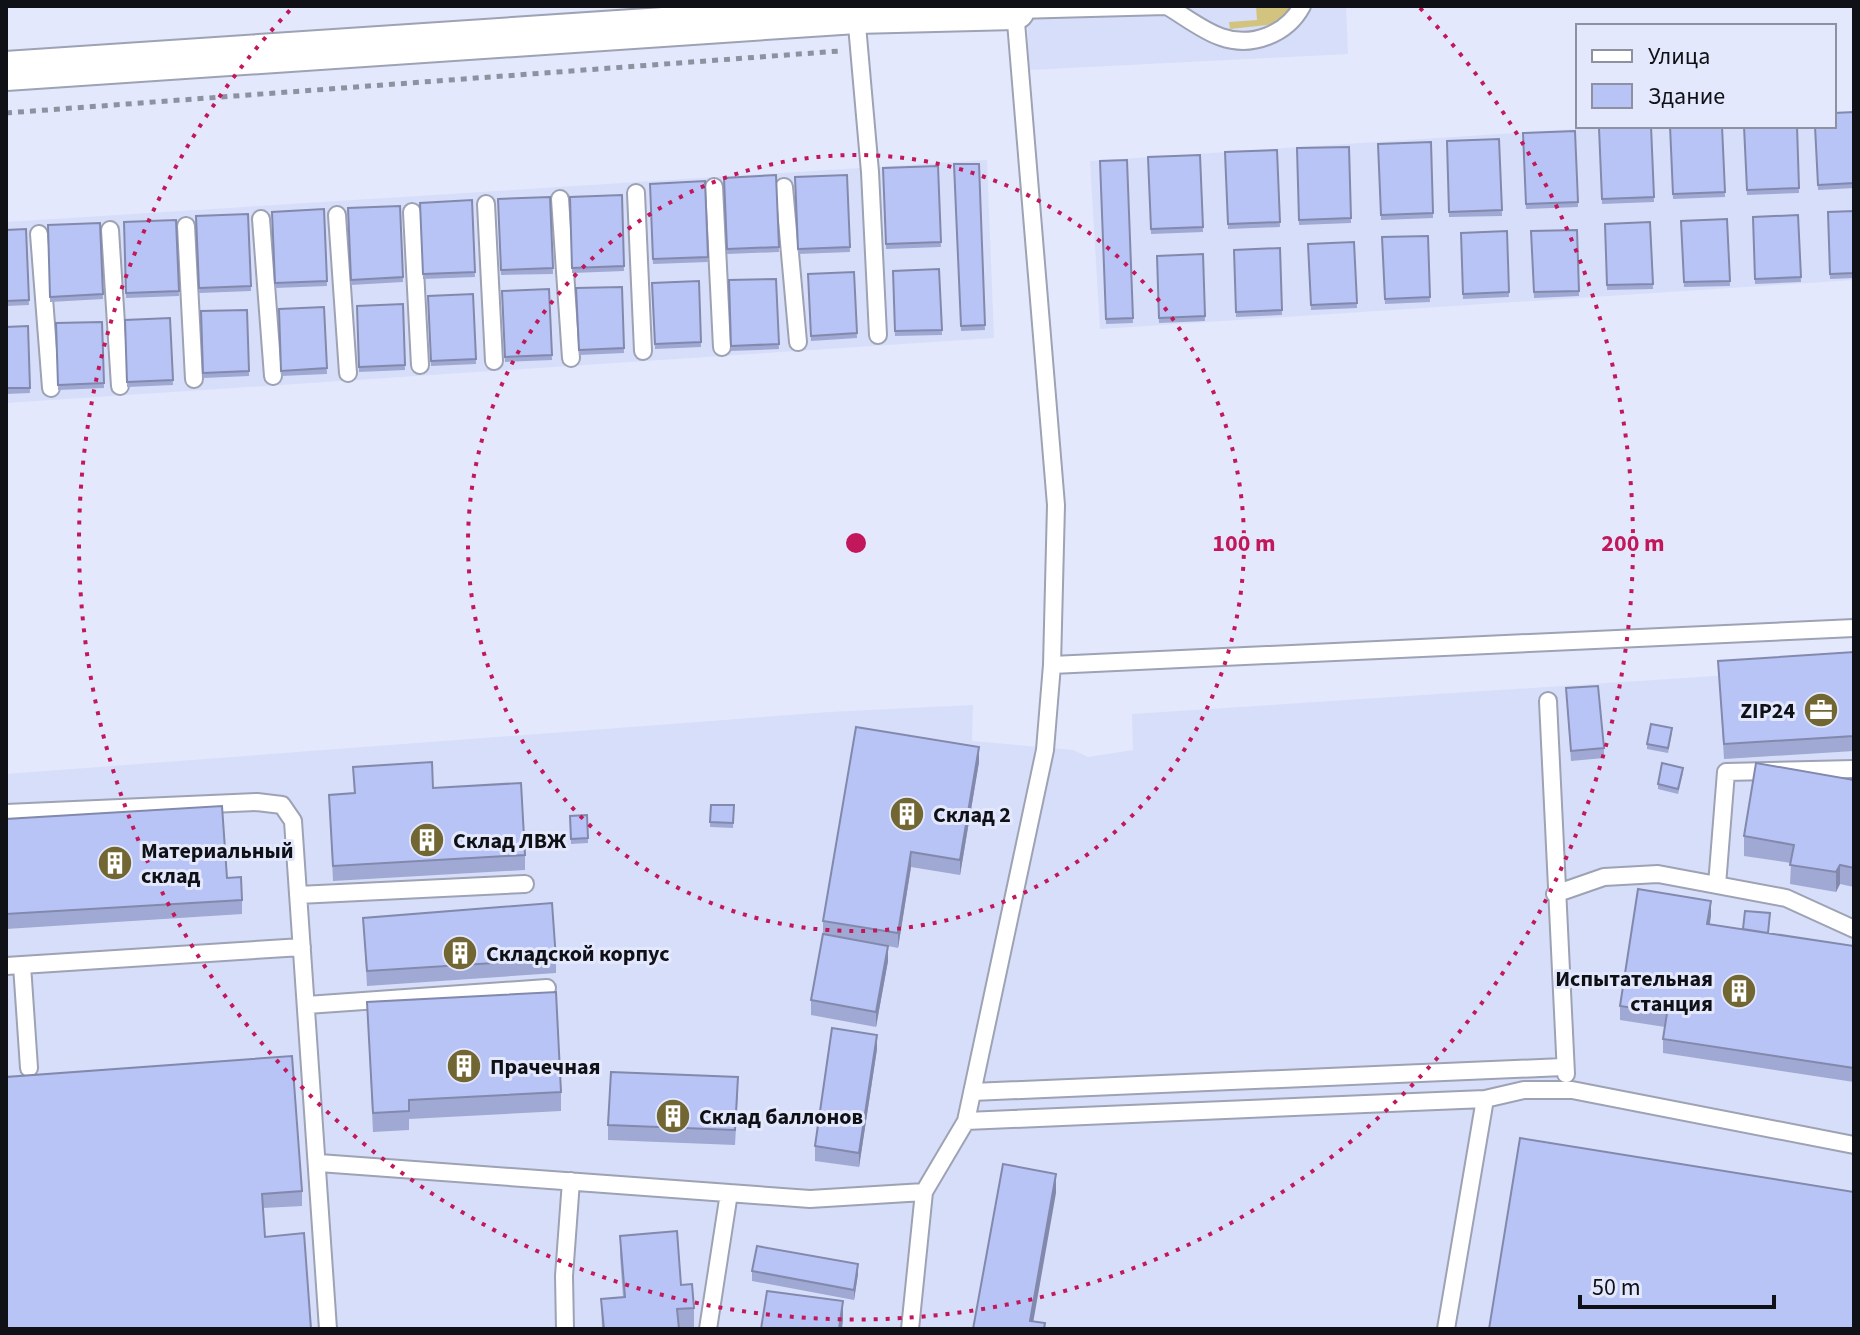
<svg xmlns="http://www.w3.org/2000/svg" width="1860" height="1335" viewBox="0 0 1860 1335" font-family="'Source Sans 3',sans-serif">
	<rect width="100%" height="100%" fill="#e3e8fc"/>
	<path fill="#d7def9" d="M1027,6h319l2,48 -319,16z
		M1854,111v169l-754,49 -10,-168 529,-35h215v-14z
		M987,160l7,178 -988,65v-181z
		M1854,667v662h-1848v-555l823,-62 144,-7 -1,36 101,9 15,7 45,-7 -1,-36z"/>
	<path fill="#d2c37f" d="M1256,6h36l-15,18 -47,5 -1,-7 28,-2z"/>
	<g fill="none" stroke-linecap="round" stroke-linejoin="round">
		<g stroke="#9da2b4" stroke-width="20">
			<path id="service" d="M1167,6c17,10 36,25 54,31 31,11 66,-3 81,-31
				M856,14l14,158 8,163
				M714,187l8,160
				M784,187l14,155
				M636,193l7,158
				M560,199l11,159
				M486,204l8,157
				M412,212l8,153
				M337,215l11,158
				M261,219l12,157
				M186,226l8,153
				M110,230l10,156
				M39,234l12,154
				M1052,665l802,-37
				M1548,701l18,373
				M6,813l251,-11 25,3 11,16 35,508
				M1717,885l9,-113 128,-3
				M1555,894l49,-17 54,-3 128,24 68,31
				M298,895l227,-11
				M22,965l7,103
				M6,966l296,-19
				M307,1005l240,-17
				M972,1092l591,-25
				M966,1121l519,-22 39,-9h48l282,55
				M319,1163l491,36 114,-7 42,-71 79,-371 7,-85 4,-160 -41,-495 151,-4
				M565,1329l-1,-53 7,-95
				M708,1329l21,-136
				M910,1329l14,-137
				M1446,1329l39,-230"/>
		</g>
		<g stroke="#9da2b4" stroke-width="42">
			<path id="tertiary" d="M6,71l850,-57 159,-4 -1,-4"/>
		</g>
		<path stroke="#8e92a0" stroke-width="5" stroke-dasharray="6 6" stroke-linecap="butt" d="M6,113l834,-62"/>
		<use href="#service" stroke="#fff" stroke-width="16"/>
		<use href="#tertiary" stroke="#fff" stroke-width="38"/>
	</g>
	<path fill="#9fa9d4" d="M1854,112v76l-36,2 -3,-64z
		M1651,126l3,76 -52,2 -3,-76z
		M1670,126h52l3,71 -52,2z
		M1744,126h53l2,67 -52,2z
		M1575,131l3,76 -52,2 -3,-76z
		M1499,139l3,77 -53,1 -2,-76z
		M1431,142l2,76 -52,2 -3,-76z
		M1349,147l2,76 -52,2 -2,-77z
		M1277,150l3,77 -52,2 -3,-77z
		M1200,155l3,77 -52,2 -3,-77z
		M1127,160l6,163 -27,1 -6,-163z
		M954,164h25l6,166 -24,1z
		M938,166l3,81 -55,2 -3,-81z
		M776,175l3,77 -52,2 -3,-76z
		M847,175l3,77 -52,2 -3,-77z
		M705,181l3,81 -55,2 -3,-80z
		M622,195l2,76 -52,2 -2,-76z
		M550,197l3,77 -52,1 -3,-76z
		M472,200l3,77 -52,2 -3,-76z
		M400,206l3,76 -52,3 -3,-77z
		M324,209l3,77 -52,2 -3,-76z
		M1854,211v67l-24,1 -2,-67z
		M248,214l3,77 -52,2 -3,-77z
		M1798,215l3,67 -46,2 -2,-67z
		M1727,219l3,67 -46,1 -3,-66z
		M176,220l3,76 -53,2 -2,-76z
		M1650,222l3,67 -46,1 -2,-66z
		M100,223l3,76 -53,3 -2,-77z
		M26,229l3,76 -23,1v-76z
		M1577,230l2,66 -45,2 -3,-67z
		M1507,231l2,66 -46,2 -2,-66z
		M1428,236l2,66 -45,2 -3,-67z
		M1354,242l3,66 -46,2 -3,-66z
		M1280,248l2,67 -46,2 -2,-67z
		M1203,254l2,67 -46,2 -2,-67z
		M939,269l3,66 -47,1 -2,-65z
		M854,272l3,66 -46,3 -3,-67z
		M776,279l3,70 -48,2 -2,-71z
		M699,281l2,66 -46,2 -3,-66z
		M622,287l2,66 -45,2 -3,-67z
		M549,289l3,71 -47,2 -3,-71z
		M473,294l3,70 -45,2 -3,-70z
		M403,304l2,66 -46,2 -2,-66z
		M324,307l3,67 -46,2 -2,-67z
		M247,310l2,66 -46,2 -2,-67z
		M170,318l3,67 -46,2 -2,-67z
		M102,322l2,66 -46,2 -2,-67z
		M28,326l2,67 -24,1v-67z
		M1854,652v99l-130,8 -6,-98z
		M1566,688l38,60v10l-33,3z
		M1672,733l-4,20 -21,-4v-5z
		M979,762l-19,113 -49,-8 -13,81 -10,-2v15l-12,66 -65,-12v-15l12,-66v-13z
		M353,767l80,21 92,67v15l-192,11 -4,-86 25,-2z
		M1683,773l-5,21 -20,-5v-5z
		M1854,780v107l-14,-3 -4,8 -46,-8 1,-21 -47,-7v-20z
		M711,805h23l-1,23 -23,-1z
		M587,815l1,28 -17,1 -1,-28z
		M6,819l221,59 15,22v14l-236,15z
		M1711,915l-1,9 144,22v136l-191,-29v-14l2,-12 -45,-7v-14z
		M363,918l193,41v14l-189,13z
		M367,1002l194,90v19l-152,8v11l-36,2z
		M877,1049l-18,118 -44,-6v-15z
		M6,1077l296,114v15l-39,2 2,29z
		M738,1092l-3,53 -127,-5v-15z
		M620,1236l61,49 13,23v19l-15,2h-77l-1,-30 22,-2 -3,-42z
		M752,1271l106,3 -4,26 -102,-19z"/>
	<path fill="#8289ac" d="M979,747v15l-19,113v-15z
		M911,852v15l-13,81v-15z
		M1840,865v19l-4,8v-20z
		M1711,901v14l-4,23v-14z
		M888,946v15l-12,66v-15z
		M877,1035v14l-18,118v-14z
		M1056,1174v19l-24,136 -2,-8z
		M858,1264v10l-4,26v-10z
		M843,1301v19l-1,9h-3z"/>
	<path fill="#b9c4f6" stroke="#8289ac" stroke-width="2" d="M1854,112v71l-36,2 -3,-59h19v-13z
		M1651,126l3,71 -52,2 -3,-71z
		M1670,126h52l3,66 -52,2z
		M1744,126h53l2,62 -52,2z
		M1575,131l3,71 -52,2 -3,-71z
		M1499,139l3,71 -53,2 -2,-71z
		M1431,142l2,71 -52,2 -3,-71z
		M1349,147l2,71 -52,2 -2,-72z
		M1277,150l3,72 -52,2 -3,-72z
		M1200,155l3,72 -52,2 -3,-72z
		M1127,160l6,158 -27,1 -6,-158z
		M954,164h25l6,161 -24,1z
		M938,166l3,76 -55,2 -3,-76z
		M776,175l3,72 -52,2 -3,-71z
		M847,175l3,72 -52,2 -3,-72z
		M705,181l3,76 -55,2 -3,-75z
		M622,195l2,71 -52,2 -2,-71z
		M550,197l3,71 -52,2 -3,-71z
		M472,200l3,72 -52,2 -3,-71z
		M400,206l3,71 -52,3 -3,-72z
		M324,209l3,72 -52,2 -3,-71z
		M1854,211v62l-24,1 -2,-62z
		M248,214l3,72 -52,2 -3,-72z
		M1798,215l3,62 -46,2 -2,-62z
		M1727,219l3,62 -46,1 -3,-61z
		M176,220l3,71 -53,2 -2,-71z
		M1650,222l3,62 -46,1 -2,-61z
		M100,223l3,71 -53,3 -2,-72z
		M26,229l3,71 -23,1v-71z
		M1577,230l2,61 -45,1 -3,-61z
		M1507,231l2,61 -46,2 -2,-61z
		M1428,236l2,61 -45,2 -3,-62z
		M1354,242l3,61 -46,2 -3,-61z
		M1280,248l2,62 -46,2 -2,-62z
		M1203,254l2,62 -46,2 -2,-62z
		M939,269l3,61 -47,1 -2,-60z
		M854,272l3,61 -46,3 -3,-62z
		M776,279l3,65 -48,2 -2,-66z
		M699,281l2,61 -46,2 -3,-61z
		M622,287l2,61 -45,2 -3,-62z
		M549,289l3,66 -47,2 -3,-66z
		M473,294l3,65 -45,2 -3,-65z
		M403,304l2,61 -46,2 -2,-61z
		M324,307l3,61 -46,3 -2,-62z
		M247,310l2,61 -46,2 -2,-62z
		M170,318l3,62 -46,2 -2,-62z
		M102,322l2,61 -46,2 -2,-62z
		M28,326l2,62h-24v-61z
		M1854,652v84l-130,8 -6,-83z
		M1598,686l6,62 -33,3 -5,-63z
		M1651,724l21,4 -4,20 -21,-4z
		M856,727l123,20 -19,113 -49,-8 -13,81 -75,-12z
		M432,762l1,26 88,-5 4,72 -192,11 -4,-71 26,-2 -2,-26z
		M1662,763l21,5 -5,21 -20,-5z
		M1756,763l98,17v88l-14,-3 -4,7 -46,-7 4,-20 -50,-9z
		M711,805h23l-1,18 -23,-1z
		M222,806l5,72 14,-1 1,23 -236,14v-95z
		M587,815l1,23 -17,1 -1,-23z
		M1638,889l73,12 -4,23 147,22v122l-191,-29 4,-26 -47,-7z
		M552,903l4,56 -189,12 -4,-53z
		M1745,911l25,2 -2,20 -25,-4z
		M823,934l65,12 -12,66 -65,-12z
		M556,992l5,100 -152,8v11l-36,2 -6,-111z
		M832,1028l45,7 -18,118 -44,-7z
		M292,1056l10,135 -40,3 3,43 39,-4 7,96h-305v-252z
		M611,1072l127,5 -3,53 -127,-5z
		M1520,1138l334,54v137h-365z
		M1003,1164l53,10 -26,147 15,2 -1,6h-71z
		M677,1231l4,54 11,-1 2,24 -17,1 2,20h-75l-3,-30 24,-2 -5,-61z
		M757,1246l101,18 -4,26 -102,-19z
		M767,1291l76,10 -4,28h-78z"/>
	<g fill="none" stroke="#c2185b" stroke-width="4" stroke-dasharray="4 8">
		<circle cx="856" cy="543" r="388"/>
		<path d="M1420 8A777 777 0 1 1 292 8"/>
	</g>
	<defs>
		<g id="office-disc" transform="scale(1.8)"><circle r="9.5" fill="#726633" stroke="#e3e8fc"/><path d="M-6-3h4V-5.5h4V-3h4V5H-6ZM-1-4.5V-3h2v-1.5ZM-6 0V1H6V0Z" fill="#fff"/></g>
		<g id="building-disc" transform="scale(1.8)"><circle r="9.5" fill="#726633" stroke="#e3e8fc"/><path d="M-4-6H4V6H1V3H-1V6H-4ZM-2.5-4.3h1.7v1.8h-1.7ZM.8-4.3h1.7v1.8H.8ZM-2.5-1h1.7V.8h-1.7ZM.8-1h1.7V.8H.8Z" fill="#fff"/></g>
	</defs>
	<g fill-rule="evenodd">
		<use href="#office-disc" x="1821" y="710"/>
		<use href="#building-disc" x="907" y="814"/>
		<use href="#building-disc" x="427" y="840"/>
		<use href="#building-disc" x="115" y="863"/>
		<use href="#building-disc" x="460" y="953"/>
		<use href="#building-disc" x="1739" y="991"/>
		<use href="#building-disc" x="464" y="1066"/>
		<use href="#building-disc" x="673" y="1116"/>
	</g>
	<g text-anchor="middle" stroke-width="6" stroke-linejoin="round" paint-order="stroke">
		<g font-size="22" font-weight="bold" fill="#0f1117" stroke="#e3e8fc" text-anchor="start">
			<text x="1795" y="718" text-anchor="end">ZIP24</text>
			<text x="933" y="822">Склад 2</text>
			<text x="453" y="848">Склад ЛВЖ</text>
			<text x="141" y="858">Материальный<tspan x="141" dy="25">склад</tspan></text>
			<text x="486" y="961">Складской корпус</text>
			<text x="1713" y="986" text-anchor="end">Испытательная<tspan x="1713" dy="25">станция</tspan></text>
			<text x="490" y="1074">Прачечная</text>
			<text x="699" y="1124">Склад баллонов</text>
		</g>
	</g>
	<circle cx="856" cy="543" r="12" fill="#c2185b" stroke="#e3e8fc" stroke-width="4"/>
	<g font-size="24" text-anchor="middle" font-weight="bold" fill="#c2185b" stroke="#e3e8fc" stroke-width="6" stroke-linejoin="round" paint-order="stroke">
		<text x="1244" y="551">100 m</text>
		<text x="1633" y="551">200 m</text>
	</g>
	<rect width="1860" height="1335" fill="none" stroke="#0f1117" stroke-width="16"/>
	<rect x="1576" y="24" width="260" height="104" fill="#e3e8fc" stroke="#8e92a0" stroke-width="2"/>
	<rect x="1592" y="50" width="40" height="12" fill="#ffffff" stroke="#8e92a0" stroke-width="2"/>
	<text x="1648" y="64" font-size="24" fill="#0f1117">Улица</text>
	<rect x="1592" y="84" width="40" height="24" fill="#b9c4f6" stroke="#8e92a0" stroke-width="2"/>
	<text x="1648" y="104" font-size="24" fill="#0f1117">Здание</text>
	<path d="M1580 1295v12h194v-12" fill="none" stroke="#0f1117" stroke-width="4"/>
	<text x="1592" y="1295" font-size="24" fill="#0f1117" stroke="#e3e8fc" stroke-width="6" paint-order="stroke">50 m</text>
</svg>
